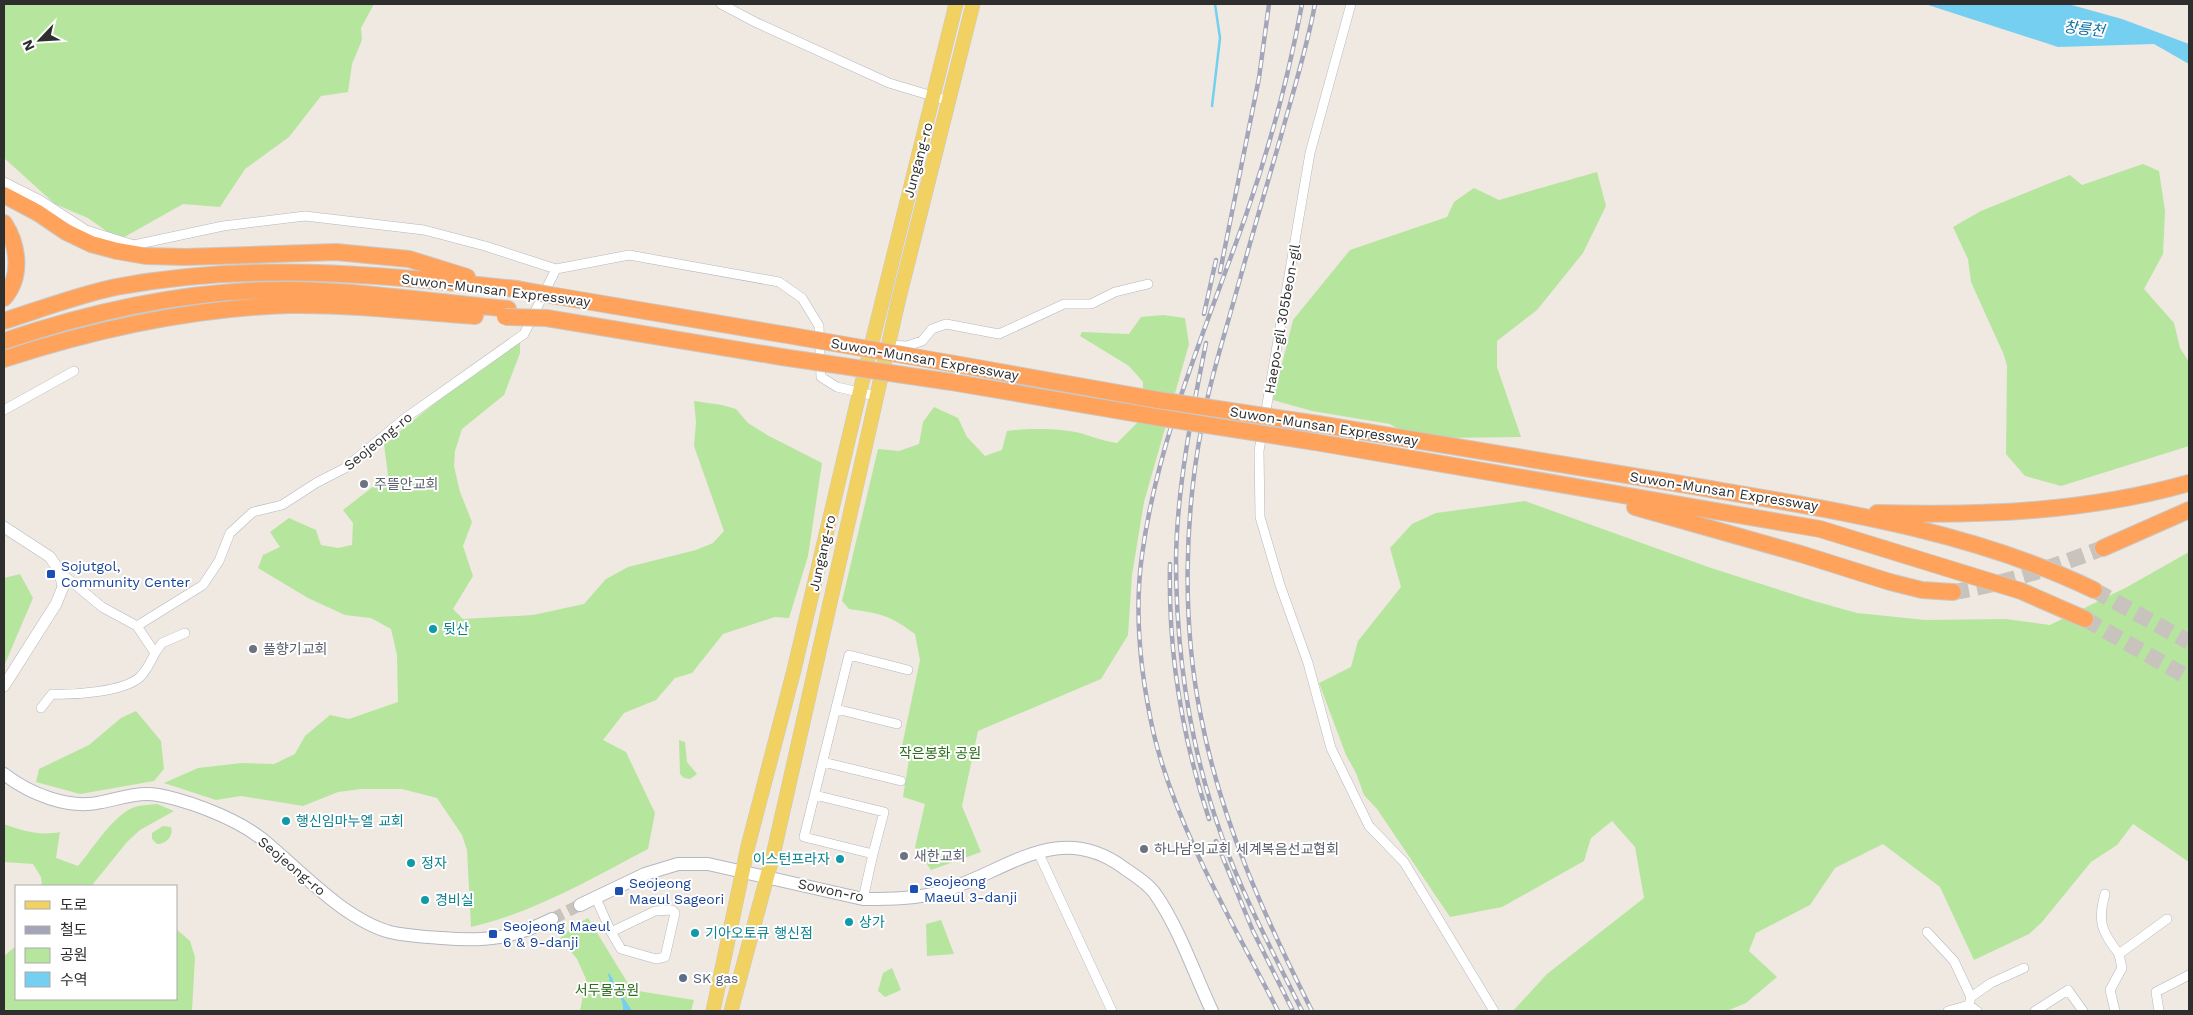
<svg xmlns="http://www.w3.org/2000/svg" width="2193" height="1015" viewBox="0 0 2193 1015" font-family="'Work Sans','Noto Sans KR',sans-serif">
	<rect width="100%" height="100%" fill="#efe9e1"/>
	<path fill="#b6e59e" d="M4,4h370l-13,24 1,12 -10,24 -4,28 -27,4 -32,41 -44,32 -25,38 -37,-3 -64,36 -31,-22 -33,-14 -51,-46z
		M2143,164l16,7 6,40 -2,43 -19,35 30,34 6,25 9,14v84l-128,40 -36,-10 -19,-22 1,-88 -3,-11 -33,-73 -3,-23 -15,-32 28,-16 89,-36 12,10z
		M1597,172l9,34 -23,47 -46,57 -40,31v26l24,70 -80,1 -36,-5 -15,-9 -78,-13 -39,-11 20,-80 57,-70 97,-33 7,-15 20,-14 25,12z
		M1163,315l22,3 4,26 -45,158 -12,73 -4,60 -27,44 -123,52 -16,75 19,46 -50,18 -16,-23 10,-43 -22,-7 6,-38 -7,-13 18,-86 -5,-26c-25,-19 -36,-21 -66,-25l-7,-8 36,-152 21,2 20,-7 4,-22 11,-15 24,11 9,19 18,19 17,-6 5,-19c21,-3 52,-3 73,2 13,4 24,8 37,10l25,-25 1,-36 -14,-16 -49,-30 2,-4 47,2 12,-17z
		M520,340v13l-16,42 -42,34 -7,22 -1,15 6,26 12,30 -9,24 10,30 -20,33 10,10 70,-4 51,-11 22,-25 22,-12 68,-17 17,-7 11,-12 -30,-85 2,-24 -2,-21 28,4 14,4 12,14 19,12 55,28 -14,93 -19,62 -14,-1 -52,17 -31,39 -17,5 -19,22 -32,13 -21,27 23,12 29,61 -7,36c-57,30 -113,63 -177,78l-4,-77 -5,-15 -25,-37 -35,-9h-41l-23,3 -35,14 -62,-10 -25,4 -52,-17 34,-15 44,-5 32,1 21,-10 10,-18 25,-21 19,4 49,-17 -1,-47 -6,-26 -20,-11 -26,-3 -37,-17 -50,-30 5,-13 17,-8 -10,-15 19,-14 27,12 5,15 17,3 14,-3 1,-22 -10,-13 45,-35 -4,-31 71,-57z
		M1525,501l186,67 103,33 43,12 68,7 80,-1 45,6 77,-38 62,-35v310l-56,-38 -16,21 -26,17 -49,60 -13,12 -55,26 -34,-73 -57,-43 -48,24 -25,37 -54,28 -7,18 28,26 -31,26 -19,8h-214l34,-37 97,-76 -9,-51 -23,-26 -21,17 -7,23 -82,46 -52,10 -73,-108 -13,-14 -8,-22 -10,-18 -27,-72 32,-16 7,-26 43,-54 -11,-39 22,-24 24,-11z
		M20,574l13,24 -29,68v-88z
		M136,711l25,30 3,28 -10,12 -74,13 -44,-12 3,-13 50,-24 32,-27z
		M679,740l6,2 2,20 10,12 -7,5 -6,-1 -4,-4z
		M157,804l17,7 -34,19 -13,12 -34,42v2h-51l-1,-9 -8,-13 -29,-2v-38c19,7 36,12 56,8l-4,26 22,8c15,-17 36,-54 60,-60 6,-1 13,-1 19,-2z
		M163,826l8,1c3,8 -5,18 -14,17l-5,-5v-6z
		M588,918l44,72 62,10 -3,11h-111l6,-32 -9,-20 -17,-21 15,-13z
		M941,920l13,34 -27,2 -1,-32z
		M176,929l14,12 5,16 -3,54h-188v-55l12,-10v53h160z
		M892,968l9,22 -16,7 -7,-6 5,-18z"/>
	<path fill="#75cff0" d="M1925,4h143l54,15 67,25v20l-35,-20 -96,3z
		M608,973c6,4 4,9 8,14 5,8 11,15 16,24h-9c1,-11 -4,-17 -12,-23z"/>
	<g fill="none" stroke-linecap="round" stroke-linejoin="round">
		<path stroke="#75cff0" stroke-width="2.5" d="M1212,106l8,-68 -5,-34"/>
		<path stroke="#c8c4bd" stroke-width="12" stroke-dasharray="12 6" stroke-linecap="butt" d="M552,919l28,-14"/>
		<path stroke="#c8c4bd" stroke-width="16" stroke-dasharray="16 8" stroke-linecap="butt" d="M2094,590l95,52
			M1953,592c52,-8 100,-25 150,-44
			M2085,619l104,59"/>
		<g stroke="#b4b7c1" stroke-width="10">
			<path id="minor" d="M721,4l34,18 134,61 60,18
				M1351,4l-41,149 -51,298 1,66 20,68 28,78 23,85 38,78 35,36 90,149
				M4,182l36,18 46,30 48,15 89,-19 82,-10 119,14 61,16 71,23 73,-14 150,27 23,16 17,28 2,51 16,10 39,9
				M888,345l19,1 15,-5 10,-12 14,-5 53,10 65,-30h27l24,-12 33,-8
				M4,410l70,-39
				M137,626l66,-41 16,-24 11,-28 23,-21 29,-7 34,-22 29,-15 59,-49 120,-85 32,-65
				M155,653l7,-10 23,-10
				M41,708l11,-14c21,1 72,-2 88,-17 7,-7 11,-16 15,-24l-18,-27 -35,-19 -42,-35
				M836,709l61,15
				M823,762l78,19
				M815,795l69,17 -11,42
				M1038,852l74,159
				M2105,894c-8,28 -3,38 14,60
				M595,896l16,36 10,17 35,10 9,-2 10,-44 -3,-3 -17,1 -44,21
				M863,899l10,-45 -69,-17 45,-182 59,15
				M1927,932l27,29 17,36 -2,8 8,6
				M1971,997l20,-14 33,-15
				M1948,1011l21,-6
				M2035,1011l33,-21 15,21
				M2115,1011l-5,-21 12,-22 -3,-14 48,-35
				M2159,1011l-3,-19 33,-17"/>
		</g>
		<g stroke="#b4b7c1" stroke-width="12">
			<path id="tertiary" d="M4,527l46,30 10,15 3,15 -7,17 -52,82"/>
		</g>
		<g stroke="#b4b7c1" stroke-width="14">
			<path id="secondary" d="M4,774c26,20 65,36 98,28 15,-3 29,-8 45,-8 15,0 44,9 59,15 18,7 41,18 56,30 37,30 81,80 128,93 17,4 35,5 52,6 43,4 72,0 110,-19
				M580,905l65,-31 33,-10h30l155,35c26,0 55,0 80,-8 63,-19 115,-72 181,-23 10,7 25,16 32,27 24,35 38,78 56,116"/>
		</g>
		<g stroke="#c9c9c9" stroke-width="15">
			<path id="primary" d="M713,1011l35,-165 46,-176 64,-271 98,-395
				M731,1011l43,-160 124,-549 75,-298"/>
		</g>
		<g stroke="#c9c9c9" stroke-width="18">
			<path id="motorway" d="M4,195l34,18 28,19 25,12 26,7 29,5 39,1 151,-5 73,7 58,18
				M4,223c15,23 18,54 0,75
				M556,296l231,39
				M546,318l236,39
				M4,321c37,-12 74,-26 112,-34 139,-26 263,-12 401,2
				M4,341c95,-32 192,-53 293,-51 71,2 141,12 211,19
				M4,359c92,-30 188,-51 286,-54 61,-1 124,7 185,11
				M955,364l203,36
				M951,382l205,35
				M1318,424c125,21 250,42 375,62 134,23 277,44 401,104
				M1315,442l505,87 201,62 64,28
				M1635,507l166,47 89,28 32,8 31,2
				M1877,513c105,3 210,-1 312,-30
				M2103,548l86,-38"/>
		</g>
		<use href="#minor" stroke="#fff" stroke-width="9"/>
		<use href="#tertiary" stroke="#fff" stroke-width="11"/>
		<use href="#secondary" stroke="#fff" stroke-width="12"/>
		<use href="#primary" stroke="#f2d163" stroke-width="14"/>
		<use href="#motorway" stroke="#ffa35c" stroke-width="16"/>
		<g stroke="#a3a6b8" stroke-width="4.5">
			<path id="rail" d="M1220,272l39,-194 10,-74
				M1204,314l12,-54
				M1206,343c-14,70 -29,144 -30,216 0,94 14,189 46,278 21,60 52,117 80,174
				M1170,564c-2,87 12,173 39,255
				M1216,841l37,90 40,80
				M1278,1011c-45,-88 -100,-179 -124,-276 -13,-57 -20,-122 -12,-180 16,-118 65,-229 104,-340 24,-69 43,-140 56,-211
				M1312,1011c-47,-93 -91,-190 -111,-294 -19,-94 -17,-198 1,-292 6,-36 17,-72 27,-107 17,-61 34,-121 52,-182 12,-44 26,-88 34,-132"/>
		</g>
		<use href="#rail" stroke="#fff" stroke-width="2.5" stroke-dasharray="8" stroke-linecap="butt"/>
		<g stroke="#c9c9c9" stroke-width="18" stroke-linecap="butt">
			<path id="motorway-bridge" d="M517,289l39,7
				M505,317l41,1
				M787,335l168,29
				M782,357l169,25
				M1158,400l160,24
				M1156,417l159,25"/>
		</g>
		<use href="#motorway-bridge" stroke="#ffa35c" stroke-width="16"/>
	</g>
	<g fill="#6b7280" stroke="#fff" stroke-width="2">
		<circle cx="364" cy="484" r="5"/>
		<circle cx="253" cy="649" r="5"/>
		<circle cx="1144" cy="849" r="5"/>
		<circle cx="904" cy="856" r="5"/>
	</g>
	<g fill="#1a4fb4" stroke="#fff" stroke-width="2">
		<rect x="46" y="569" width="10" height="10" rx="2.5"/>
		<rect x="909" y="884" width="10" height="10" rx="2.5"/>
		<rect x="614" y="886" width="10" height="10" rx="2.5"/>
		<rect x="488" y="929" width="10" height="10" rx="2.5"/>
	</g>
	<g fill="#0f9aa8" stroke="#fff" stroke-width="2">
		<circle cx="433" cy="629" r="5"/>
		<circle cx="286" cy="821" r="5"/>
		<circle cx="840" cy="859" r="5"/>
		<circle cx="411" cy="863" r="5"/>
		<circle cx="425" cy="900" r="5"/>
		<circle cx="849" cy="922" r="5"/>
		<circle cx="695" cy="933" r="5"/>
	</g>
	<circle fill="#5c6f8a" stroke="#fff" stroke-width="2" cx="683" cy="978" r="5"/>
	<g text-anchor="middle" stroke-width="4" stroke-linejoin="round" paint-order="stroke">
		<g font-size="14" fill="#2e2e2e" stroke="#fff">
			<text transform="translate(918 160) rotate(-75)" y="5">Jungang-ro</text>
			<text transform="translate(496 290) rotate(7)" y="5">Suwon-Munsan Expressway</text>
			<text transform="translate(1282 319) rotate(-80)" y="5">Haepo-gil 305beon-gil</text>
			<text transform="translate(925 359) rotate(10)" y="5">Suwon-Munsan Expressway</text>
			<text transform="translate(1324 426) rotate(9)" y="5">Suwon-Munsan Expressway</text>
			<text transform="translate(378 441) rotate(-39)" y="5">Seojeong-ro</text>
			<text transform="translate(1724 491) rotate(9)" y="5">Suwon-Munsan Expressway</text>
			<text transform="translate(822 553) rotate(-77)" y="5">Jungang-ro</text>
			<text transform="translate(292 866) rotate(40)" y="5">Seojeong-ro</text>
			<text transform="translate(831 890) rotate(12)" y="5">Sowon-ro</text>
		</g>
		<g font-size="14" fill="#5b616d" stroke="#fff" text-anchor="start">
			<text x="374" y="489">주뜰안교회</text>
			<text x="263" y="654">풀향기교회</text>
			<text x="1154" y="854">하나남의교회 세계복음선교협회</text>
			<text x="914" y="861">새한교회</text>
		</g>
		<g font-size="14" fill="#164399" stroke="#fff" text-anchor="start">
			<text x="61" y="571">Sojutgol,<tspan x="61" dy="16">Community Center</tspan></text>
			<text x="924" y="886">Seojeong<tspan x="924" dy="16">Maeul 3-danji</tspan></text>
			<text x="629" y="888">Seojeong<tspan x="629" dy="16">Maeul Sageori</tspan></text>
			<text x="503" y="931">Seojeong Maeul<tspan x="503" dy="16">6 &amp; 9-danji</tspan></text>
		</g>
		<g font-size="14" fill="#0d838f" stroke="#fff" text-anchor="start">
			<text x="443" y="634">뒷산</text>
			<text x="296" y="826">행신임마누엘 교회</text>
			<text x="830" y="864" text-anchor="end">이스턴프라자</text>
			<text x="421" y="868">정자</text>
			<text x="435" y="905">경비실</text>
			<text x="859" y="927">상가</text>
			<text x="705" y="938">기아오토큐 행신점</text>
		</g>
		<g font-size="14" fill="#2c6e1b" stroke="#fff">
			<text x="940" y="758">작은봉화 공원</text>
			<text x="607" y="995">서두물공원</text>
		</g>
		<g font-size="14" fill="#4e5e75" stroke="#fff" text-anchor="start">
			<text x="693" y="983">SK gas</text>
		</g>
		<g font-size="15" font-style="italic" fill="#0d6fa3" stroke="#fff">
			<text transform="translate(2084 29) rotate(6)" y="5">창릉천</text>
		</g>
	</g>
	<rect width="2193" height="1015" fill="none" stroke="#2e2e2e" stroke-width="10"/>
	<rect x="15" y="885" width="162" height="115" fill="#ffffff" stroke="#ababab"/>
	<rect x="25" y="901" width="25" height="8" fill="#f2d163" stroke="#ababab"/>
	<text x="60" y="910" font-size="15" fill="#2e2e2e">도로</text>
	<rect x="25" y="926" width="25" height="8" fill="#a3a6b8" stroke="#ababab"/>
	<text x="60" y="935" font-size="15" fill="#2e2e2e">철도</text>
	<rect x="25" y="948" width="25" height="15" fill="#b6e59e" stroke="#ababab"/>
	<text x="60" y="960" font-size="15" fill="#2e2e2e">공원</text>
	<rect x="25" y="972" width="25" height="15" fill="#75cff0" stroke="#ababab"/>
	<text x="60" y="985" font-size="15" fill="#2e2e2e">수역</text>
	<g transform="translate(40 40) rotate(245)" stroke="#ffffff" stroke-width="4" paint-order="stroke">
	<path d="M0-4L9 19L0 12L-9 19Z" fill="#2e2e2e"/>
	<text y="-8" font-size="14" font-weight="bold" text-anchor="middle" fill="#2e2e2e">N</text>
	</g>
</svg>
